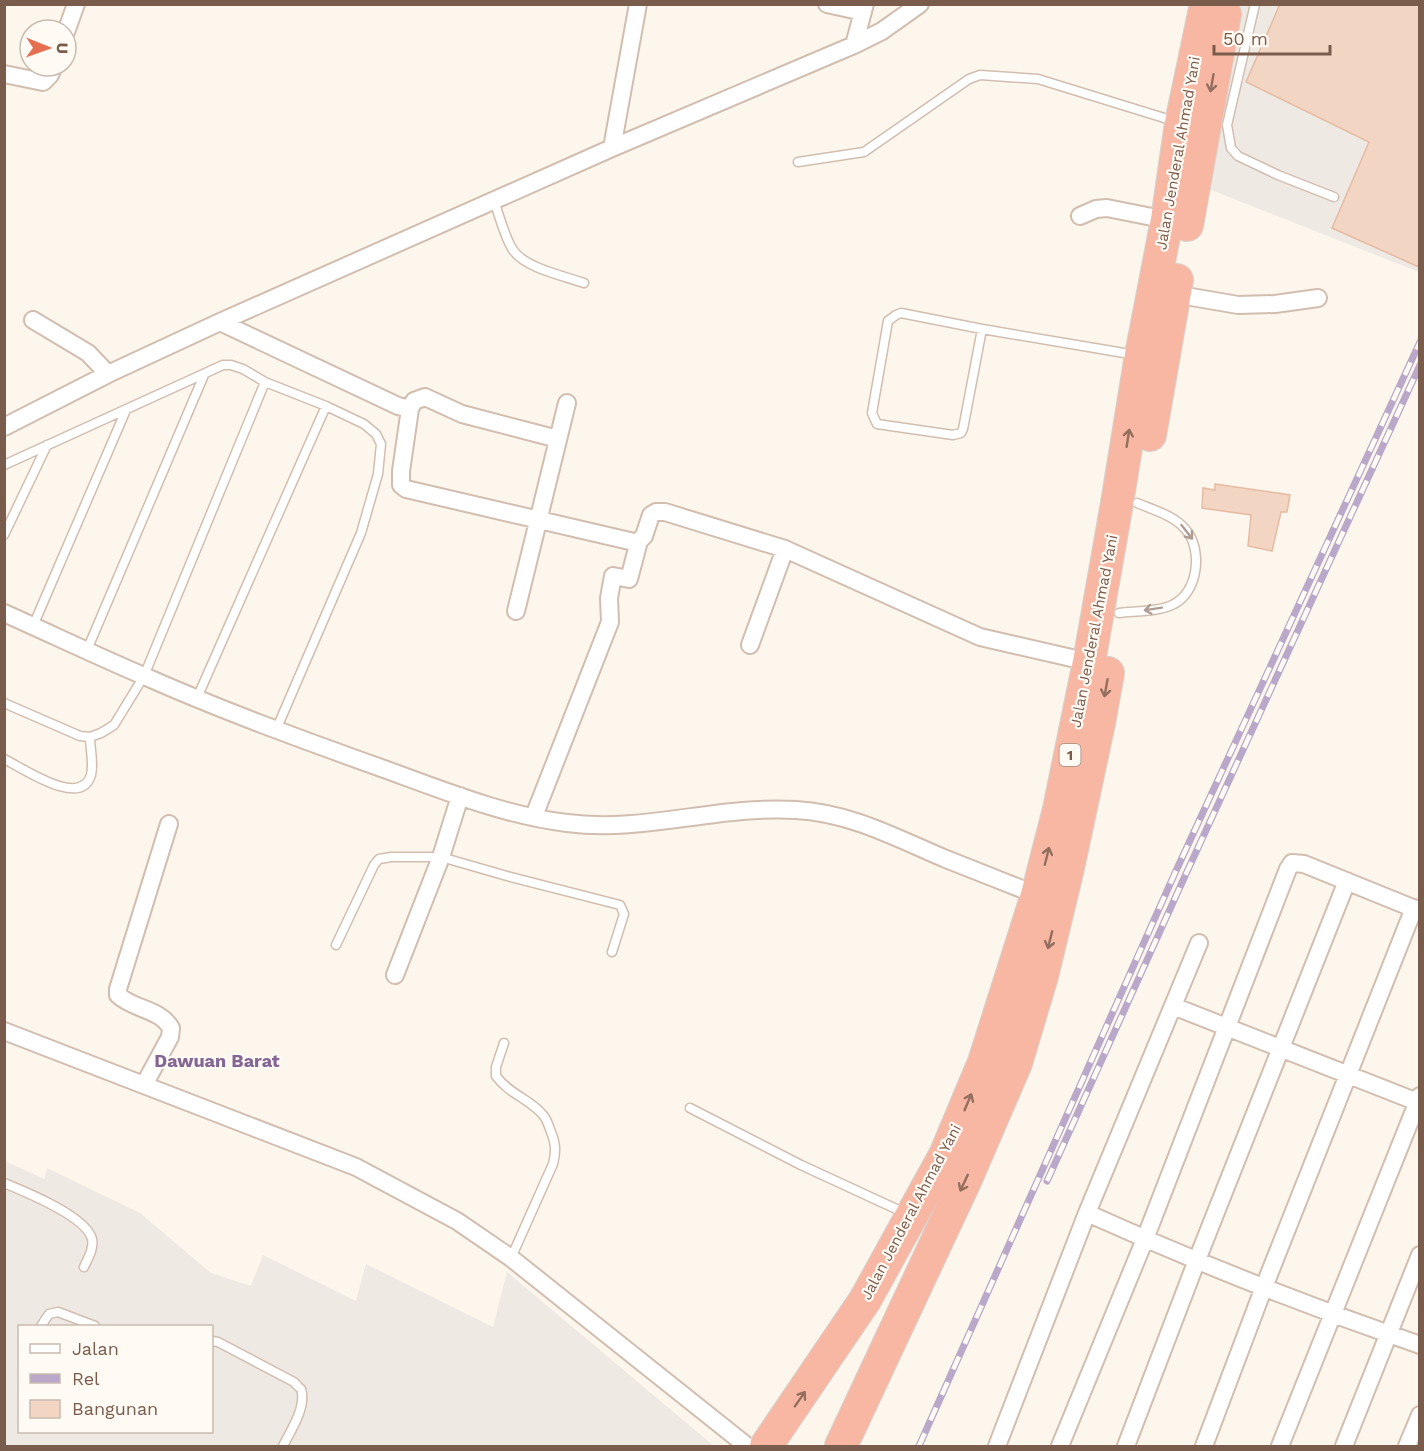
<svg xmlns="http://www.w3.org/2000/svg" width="1424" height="1451" viewBox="0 0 1424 1451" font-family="'Work Sans',sans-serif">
	<rect width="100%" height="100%" fill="#fdf6ec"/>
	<path fill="#efe9e4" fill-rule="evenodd" d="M1241,5h178v267l-213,-84z
		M5,1161l39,18 3,-11 93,45 71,60 40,13 12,-31 93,46 10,-37 127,63 14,-55 207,174h-709zM20,1326h192v106h-192z"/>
	<path fill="#f3d5c3" stroke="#e6bba3" stroke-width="1.5" d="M1280,4h139v263l-87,-39 37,-86 -123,-60z
		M1215,484l75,11 -3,17h-6l-9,39 -24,-5 3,-31 -49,-7 1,-20 12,2z"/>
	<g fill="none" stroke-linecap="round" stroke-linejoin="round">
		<g stroke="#d1beb0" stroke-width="11">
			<path id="lane" d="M1255,4l-28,121 4,23 7,8 40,19 56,22
				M798,162l66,-10 105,-73 11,-4 58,4 136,42
				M494,201c6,16 10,35 19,49 12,18 51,26 71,33
				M982,329l-19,100 -2,4 -8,2 -76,-11 -5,-11 16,-92 8,-6 5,-2 81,16 154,26
				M4,465l219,-100h8l12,4 22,13 61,24 38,18 12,10 5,10 -3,30 -17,59 -85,197
				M4,535l43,-90
				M1119,613c17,-2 40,-1 55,-9 24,-12 29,-54 12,-74 -11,-14 -32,-20 -49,-27
				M33,626l93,-216
				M87,650l117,-275
				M197,698l129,-292
				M4,703l76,33 10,1 11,-4 13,-8 30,-49 121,-294
				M4,759c19,9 77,50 87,16 3,-11 -1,-27 -1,-38
				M336,945l38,-80 5,-6 12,-2h50l66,19 113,29 4,9 -12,38
				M504,1043l-8,24v9c14,19 34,23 47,39 4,4 6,12 8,17 5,12 5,20 2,32l-42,94
				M690,1108l111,57 104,48
				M4,1183c22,9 82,33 88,56 2,10 -4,19 -8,28
				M41,1326l8,-12 9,-2 37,14
				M212,1341l6,1 76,40c1,1 6,7 7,7 6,18 -11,43 -18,57"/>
		</g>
		<g stroke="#d1beb0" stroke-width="20">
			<path id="street" d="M827,4l36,8
				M66,32l10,-28
				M854,45l11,-41
				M4,74l39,8 7,-7 4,-9
				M612,148l26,-144
				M1080,216l16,-7 11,-1 60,12
				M1174,294l64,11 37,-1 43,-6
				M33,320l55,33 20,21
				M220,322l178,84 12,3 4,-8 11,-4 37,17 96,25
				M410,409l-9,62v14l5,4 228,53 5,-1
				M4,427l104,-53 112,-52 392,-174 242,-103 28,-14 38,-27
				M516,611l51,-208
				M4,613c47,21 93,43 140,63 79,35 159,64 240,93 58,21 122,47 183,54 77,10 152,-18 229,-13 55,3 100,28 150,49 30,12 61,24 91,36
				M750,645l35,-96
				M534,816l76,-194 -1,-24 4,-22 16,3 10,-38 5,-5 7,-21 5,-3h9l120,37 195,88 109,25
				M395,975l46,-118 19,-61
				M1173,1006l247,97
				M4,1031l352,136 101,54 54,37 236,188
				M144,1085l26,-48 1,-9c-12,-20 -37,-18 -53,-33v-6l51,-165
				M1087,1213c109,49 220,93 333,132
				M997,1446l90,-233 112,-270
				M1060,1446l85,-207 143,-370 4,-6 12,1 116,47
				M1126,1446l71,-186 150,-379
				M1204,1446l60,-159 150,-379
				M1280,1446l140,-350
				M1344,1446l76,-191
				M1407,1446l13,-31"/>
		</g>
		<g stroke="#dad1cd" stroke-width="34">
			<path id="highway" d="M1187,225l38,-211
				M1150,435l27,-155
				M766,1446l99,-146 80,-145 39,-93 53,-167 22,-86 30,-147 28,-159 24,-148 26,-135 14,-97 25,-119
				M841,1446l125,-267 50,-116 26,-87 26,-108 31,-145 9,-50"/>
		</g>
		<use href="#lane" stroke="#fff" stroke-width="8"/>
		<use href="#street" stroke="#fff" stroke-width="16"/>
		<use href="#highway" stroke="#f7b7a3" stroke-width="32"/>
		<g stroke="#b9a8c9" stroke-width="7">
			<path id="rail" d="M1047,1181l138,-305 235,-511
				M919,1446l256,-573 245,-531"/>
		</g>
		<use href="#rail" stroke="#fffaf3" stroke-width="4.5" stroke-dasharray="14" stroke-linecap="butt"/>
	</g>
	<defs><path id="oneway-shaft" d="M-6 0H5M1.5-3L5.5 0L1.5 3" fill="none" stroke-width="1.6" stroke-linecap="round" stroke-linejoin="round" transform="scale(1.5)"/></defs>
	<g stroke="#936e5e">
		<use href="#oneway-shaft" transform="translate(1212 83) rotate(100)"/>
		<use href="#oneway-shaft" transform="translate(1128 438) rotate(-81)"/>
		<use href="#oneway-shaft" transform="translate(1106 688) rotate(100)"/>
		<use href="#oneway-shaft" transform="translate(1047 856) rotate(-76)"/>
		<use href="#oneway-shaft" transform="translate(1050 940) rotate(104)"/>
		<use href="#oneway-shaft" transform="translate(968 1102) rotate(-67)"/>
		<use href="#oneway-shaft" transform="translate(964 1183) rotate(115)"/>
		<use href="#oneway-shaft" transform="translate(800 1399) rotate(-55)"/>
	</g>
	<g stroke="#af9d94">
		<use href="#oneway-shaft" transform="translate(1187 532) rotate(52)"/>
		<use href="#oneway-shaft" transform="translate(1153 609) rotate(171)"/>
	</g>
	<g text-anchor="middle" stroke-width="4.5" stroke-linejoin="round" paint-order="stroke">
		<rect fill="#fffaf3" stroke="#a28b7f" stroke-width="1.5" x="1059.5" y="744" width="21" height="22" rx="4.5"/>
		<g font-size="14" font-weight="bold" fill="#7a5c4d">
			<text x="1070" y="760">1</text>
		</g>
		<g font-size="15" fill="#7a5c4d" stroke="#fffaf3">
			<text transform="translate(1178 153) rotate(-80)" y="5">Jalan Jenderal Ahmad Yani</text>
			<text transform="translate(1094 631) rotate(-79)" y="5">Jalan Jenderal Ahmad Yani</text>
			<text transform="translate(911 1212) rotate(-62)" y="5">Jalan Jenderal Ahmad Yani</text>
		</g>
		<g font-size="18" font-weight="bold" fill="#846695" stroke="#fffaf3">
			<text x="217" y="1067">Dawuan Barat</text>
		</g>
	</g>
	<rect width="1424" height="1451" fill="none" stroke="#7a5c4d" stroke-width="12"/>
	<rect x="18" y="1325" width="195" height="108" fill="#fffaf3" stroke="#cabbb1" stroke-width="1.5"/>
	<rect x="30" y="1344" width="30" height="9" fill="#ffffff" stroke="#cabbb1" stroke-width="1.5"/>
	<text x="72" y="1355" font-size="18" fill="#7a5c4d">Jalan</text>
	<rect x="30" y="1374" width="30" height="9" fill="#b9a8c9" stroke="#cabbb1" stroke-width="1.5"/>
	<text x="72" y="1385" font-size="18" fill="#7a5c4d">Rel</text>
	<rect x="30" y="1400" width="30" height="18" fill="#f3d5c3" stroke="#cabbb1" stroke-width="1.5"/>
	<text x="72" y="1415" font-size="18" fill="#7a5c4d">Bangunan</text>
	<g transform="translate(48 48) rotate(91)"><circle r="28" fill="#fffaf3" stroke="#cabbb1" stroke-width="1.5"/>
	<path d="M0-4.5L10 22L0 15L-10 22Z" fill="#e76f51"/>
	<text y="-9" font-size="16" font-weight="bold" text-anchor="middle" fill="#7a5c4d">U</text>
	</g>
	<path d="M1214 45v9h116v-9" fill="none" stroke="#7a5c4d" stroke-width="3"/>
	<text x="1223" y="45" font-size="18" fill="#7a5c4d" stroke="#fffaf3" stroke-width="4.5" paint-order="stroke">50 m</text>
</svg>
